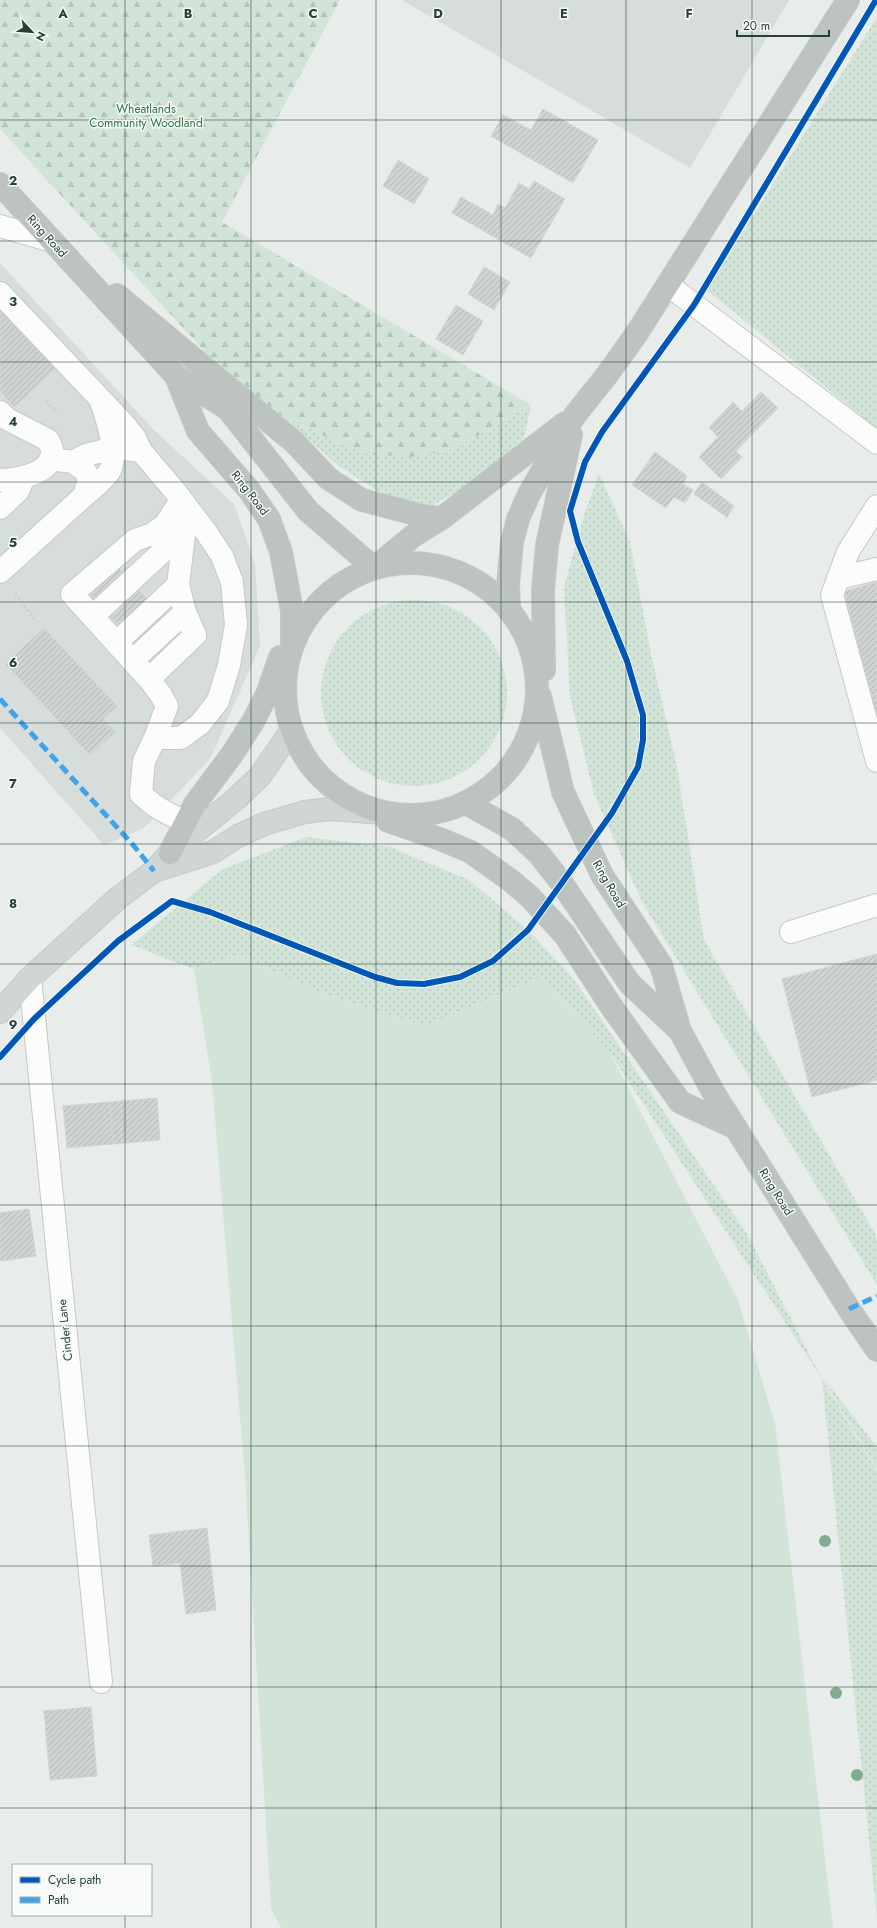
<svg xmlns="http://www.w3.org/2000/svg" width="877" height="1928" viewBox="0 0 877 1928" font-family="Jost,sans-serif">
	<defs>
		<pattern id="grass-dots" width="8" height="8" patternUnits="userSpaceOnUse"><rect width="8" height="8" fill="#d2e4d7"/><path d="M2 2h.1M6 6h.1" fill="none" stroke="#b4c5b9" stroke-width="1.8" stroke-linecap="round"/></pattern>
		<pattern id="forest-firs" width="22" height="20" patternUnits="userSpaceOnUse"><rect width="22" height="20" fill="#d2e4d7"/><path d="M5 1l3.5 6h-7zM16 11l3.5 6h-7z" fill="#b4c5b9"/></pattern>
		<pattern id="building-hatch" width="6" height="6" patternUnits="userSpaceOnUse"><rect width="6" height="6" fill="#cfd3d1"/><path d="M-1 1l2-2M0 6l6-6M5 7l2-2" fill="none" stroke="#b2b6b4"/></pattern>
	</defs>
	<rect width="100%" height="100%" fill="#e8ecea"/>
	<path fill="#d6ddda" d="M402,0h387l-99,168z
		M0,263l155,168 79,73 21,60 5,82 -50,113 -66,69 -40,17 -104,-117z"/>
	<path fill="url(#grass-dots)" d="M877,17v412l-170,-139z
		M531,405l-7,33 -48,44 -43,23 -44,-7 -49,-31 -58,-51 69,33 102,1z
		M599,474l31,68 21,112 26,113 27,173 173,297v48l-235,-383 -48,-108 -24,-98 -6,-109 21,-75z
		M321 693a93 93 0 1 1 186 0a93 93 0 1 1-186 0Z
		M306,837l84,10 79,33 59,50 45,48 174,256 75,145 55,92v447l-55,-539 -213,-328 -67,-74 -117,49 -109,-35 -77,-36 -45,14 -63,-24 92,-76z
		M821,1375l56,72v22z"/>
	<path fill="url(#forest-firs)" d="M0,0h340l-118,222 309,183 -78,45 -49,8 -53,-9 -69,-33 -50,-35 -232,-252z"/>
	<path fill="#d2e4d7" d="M239,955l77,36 109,35 117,-49 67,74 129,249 37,124 58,504h-552l-10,-19 -26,-433 -33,-394 -18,-113z"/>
	<path fill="url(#building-hatch)" stroke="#d1d5d3" d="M543,109l55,31 -25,43 -82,-47 12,-21 28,15z
		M398,160l31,19 -15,25 -31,-18z
		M534,181l31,18 -34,59 -79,-45 9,-16 32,18 5,-11 7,4 14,-25 10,6z
		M484,267l26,15 -16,28 -26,-16z
		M0,305l57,62 -43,40 -14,-16z
		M456,305l27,16 -20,34 -27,-16z
		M761,392l17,16 -42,43 6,6 -21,22 -22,-22 19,-20 -9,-10 24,-25 9,9z
		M655,452l32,24 -4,8 10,6 -8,13 -11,-6 -8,11 -34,-23z
		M702,482l32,24 -7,11 -33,-23z
		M111,560l77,84 -29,26 -77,-84z
		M877,582v136l-33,-127z
		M44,628l73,78 -14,13 12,13 -25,23 -84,-91z
		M877,954v126l-65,17 -30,-118z
		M157,1098l3,42 -47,4 -3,-42z
		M110,1102l3,42 -46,4 -4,-42z
		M29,1209l7,47 -36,5v-48z
		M207,1528l9,82 -30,4 -6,-51 -27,3 -4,-31z
		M91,1707l6,69 -47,4 -6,-69z"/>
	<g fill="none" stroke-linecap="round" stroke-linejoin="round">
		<g stroke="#c5c9c7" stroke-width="24">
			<path id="minor" d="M0,226l52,15
				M668,285l209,158
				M0,293l124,131 11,14 6,13
				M0,412l7,7 41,21c18,30 -27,40 -48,40
				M50,459l23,3 13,-7 16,-4 21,-2 18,2 33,39 32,42 16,24 10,26 4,43 -7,40 -11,36 -18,23 -19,14h-26
				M84,496c8,-7 19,-15 25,-24 10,-15 -2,-54 -8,-70
				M181,500l-16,25 -13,9 -17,6 -63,54 77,85 12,16 6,11 -12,32 -11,23 -3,33c17,17 37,25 59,32
				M877,506l-29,46 -16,43 45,166
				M0,508l18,-17 6,-14
				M0,572l84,-76 5,-17 -4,-8 -12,-9
				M838,578l39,-9
				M93,616l68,-63 14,-17 5,-15
				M116,643l62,-58 7,-59 -4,-26
				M132,661l53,-49 -7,-27
				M149,679l46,-44 -10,-23
				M791,932l86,-27
				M30,978l71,704"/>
		</g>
		<g stroke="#c3cac8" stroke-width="24">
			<path id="major" d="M154,871l59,-19 25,-16 26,-12 41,-12 25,-3 54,4
				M0,1012l30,-34 87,-79 37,-28 16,-18 67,-55 23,-22 31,-45"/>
		</g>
		<g stroke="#c3cac8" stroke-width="24">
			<path id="highway" d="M0,184l176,192 52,33 80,102 65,56
				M117,295l177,147 35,37 33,21 61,16 19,2
				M176,376l22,55 51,59 20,29 12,33 11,59v31
				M285 689a126 126 0 1 1 252 0a126 126 0 1 1-252 0Z
				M378,565l35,-29 29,-18 123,-95
				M509,610l-1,-25 4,-43 6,-23 11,-25 46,-79 32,-40 30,-42 211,-333
				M544,670l-1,-80 4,-45 24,-110
				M540,696l23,96 39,83 59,90 19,66 32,59 137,219 28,41
				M466,803l46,26 27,25 22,28 69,102 49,46
				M388,821l52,18 31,13 39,28 20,17 35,38 46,71 69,96 56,26
				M170,853l25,-49 38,-51 21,-33 14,-28 12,-35"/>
		</g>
		<path stroke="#c6cecb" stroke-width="2.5" stroke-dasharray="2 3" stroke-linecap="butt" d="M46,401l11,11
			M15,594l22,28"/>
		<use href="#minor" stroke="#fcfcfc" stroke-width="22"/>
		<use href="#major" stroke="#d0d6d4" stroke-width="22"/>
		<use href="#highway" stroke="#bcc3c1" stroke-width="22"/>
		<path stroke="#3ea4ec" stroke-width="5" stroke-dasharray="10 5" stroke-linecap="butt" d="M0,699l134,147 20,25
			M849,1309l28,-13"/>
		<g stroke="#f7faf8" stroke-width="8">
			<path id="cycleway" d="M0,1057l34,-38 84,-78 54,-40 38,11 165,65 22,6 27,1 36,-7 33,-16 35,-31 84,-117 26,-46 5,-27v-25l-16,-54 -49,-119 -8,-31 15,-49 17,-30 92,-127 182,-305"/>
		</g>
		<use href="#cycleway" stroke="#0057b8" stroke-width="6"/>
	</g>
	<g fill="#83ab91">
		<circle cx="825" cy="1541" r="6"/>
		<circle cx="836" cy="1693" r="6"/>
		<circle cx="857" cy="1775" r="6"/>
	</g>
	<path fill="none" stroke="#254037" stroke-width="1" stroke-opacity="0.55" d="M125,0v1865M251,0v1928M376,0v1928M501,0v1928M626,0v1928M752,0v1928M0,120h877M0,241h877M0,362h877M0,482h877M0,602h877M0,723h877M0,844h877M0,964h877M0,1084h877M0,1205h877M0,1326h877M0,1446h877M0,1566h877M0,1687h877M0,1808h877M125,1915v13"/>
	<g text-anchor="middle" stroke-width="3" stroke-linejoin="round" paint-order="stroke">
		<g font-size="12" fill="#317549" stroke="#f7faf8">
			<text x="146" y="113">Wheatlands<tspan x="146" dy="14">Community Woodland</tspan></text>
		</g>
		<g font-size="12" fill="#254037" stroke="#f7faf8">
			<text transform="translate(47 236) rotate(48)" y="4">Ring Road</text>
			<text transform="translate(250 493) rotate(52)" y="4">Ring Road</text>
			<text transform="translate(609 884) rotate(60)" y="4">Ring Road</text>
			<text transform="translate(776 1192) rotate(58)" y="4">Ring Road</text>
			<text transform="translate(65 1330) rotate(-96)" y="4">Cinder Lane</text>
		</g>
	</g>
	<g font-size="13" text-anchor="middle" font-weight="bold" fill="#254037" stroke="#f7faf8" stroke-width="3" stroke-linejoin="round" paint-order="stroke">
		<text x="63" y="18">A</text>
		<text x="188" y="18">B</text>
		<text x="313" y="18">C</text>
		<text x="438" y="18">D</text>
		<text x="564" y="18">E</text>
		<text x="689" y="18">F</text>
		<text x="13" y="185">2</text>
		<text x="13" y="306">3</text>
		<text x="13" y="426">4</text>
		<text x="13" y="547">5</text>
		<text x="13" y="667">6</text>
		<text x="13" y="788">7</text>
		<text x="13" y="908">8</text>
		<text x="13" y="1029">9</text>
	</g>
	<rect x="12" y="1864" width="140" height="52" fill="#f7faf8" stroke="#a3b0ab"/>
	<rect x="20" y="1877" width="20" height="6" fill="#0057b8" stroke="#a3b0ab"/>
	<text x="48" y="1884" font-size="12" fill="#254037">Cycle path</text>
	<rect x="20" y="1897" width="20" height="6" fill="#3ea4ec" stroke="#a3b0ab"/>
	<text x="48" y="1904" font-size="12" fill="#254037">Path</text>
	<g transform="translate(32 32) rotate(116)" stroke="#f7faf8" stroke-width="3" paint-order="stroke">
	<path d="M0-3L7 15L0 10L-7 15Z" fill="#254037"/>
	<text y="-6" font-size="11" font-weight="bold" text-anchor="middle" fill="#254037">N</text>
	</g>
	<path d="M737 30v6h92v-6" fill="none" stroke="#254037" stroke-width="2"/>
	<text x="743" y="30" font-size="12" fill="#254037" stroke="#f7faf8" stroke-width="3" paint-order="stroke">20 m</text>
</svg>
